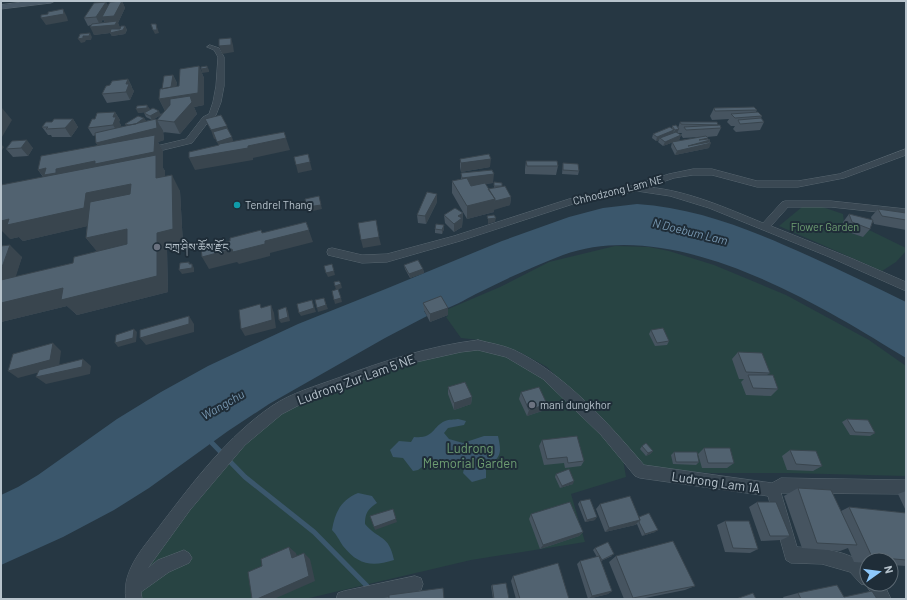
<svg xmlns="http://www.w3.org/2000/svg" width="907" height="600" viewBox="0 0 907 600" font-family="Barlow,'Noto Serif Tibetan',sans-serif">
	<rect width="100%" height="100%" fill="#263743"/>
	<path fill="#284443" d="M808,202l35,12 2,17 18,6 2,-9 41,20v3l-10,11 -14,9 -103,-45z
		M615,246l34,1 20,4 45,14 72,30 83,45 37,26v110l-118,-3h-77l-70,-5 -62,-69 -32,-32 -29,-16 -39,-11 -18,-2 -15,-21 2,-1 -2,-6 54,-23 49,-25z
		M472,350h13l30,10 25,14 65,62 18,24 3,17 -55,17 14,48 -114,18 -166,39h-165l3,-28 22,-33 67,-81 47,-44 28,-15 95,-33 57,-14z"/>
	<path fill="#3b576c" d="M637,204c61,4 117,27 172,52 33,15 65,30 97,46v56c-92,-57 -232,-142 -343,-103 -28,11 -56,23 -83,37 -11,5 -23,13 -35,17 -6,2 -14,1 -21,2l3,5 -42,22 -116,66 -41,27 -79,57 -35,22 -51,27 -62,28v-70l17,-8 20,-12 79,-56 44,-27 47,-26 90,-42 90,-36 114,-47 67,-24 34,-9z
		M458,419l8,2 -2,4 -16,3 -4,5 5,6 14,4 21,-7h14c4,18 3,21 -12,31v11l-14,4 -9,-9 2,-9 -5,-3 -19,6 -8,-8 -15,11 -5,1 -10,-13 -10,-1 -3,-7 9,-9 12,1 3,-5c20,2 18,-10 31,-16 4,-2 9,-1 13,-2z
		M358,493l14,3 5,7c-9,6 -12,10 -12,21 13,16 24,10 29,36 -22,7 -36,5 -51,-14 -4,-6 -6,-11 -11,-16 3,-18 9,-30 26,-37z"/>
	<g fill="none" stroke-linecap="round" stroke-linejoin="round">
		<path stroke="#3b576c" stroke-width="5" d="M212,443l33,34 69,55 56,57"/>
		<g stroke="#586670" stroke-width="1">
			<path id="street" d="M210,45l9,3 5,9v29l-3,16 -5,13 -7,6 -17,22 -45,11 -3,-1 -1,-2 1,-2 42,-10 17,-22 6,-3 4,-12 3,-16 2,-29 -4,-7 -7,-3z
				M906,149v6l-62,23 -46,9h-41l-45,-12h-19l-19,3 -26,9c41,4 78,21 115,36l19,-21 3,-1h46l75,8v6l-75,-8h-43l-17,19 82,33 53,23v9l-79,-35 -118,-48 -39,-12 -33,-5 -64,13 -113,37 -73,21 -25,1 -34,-8 -1,-3 1,-3 4,-1 30,7 25,-1 67,-18 115,-37 62,-13 38,-12 24,-5h19l45,12h41l41,-7z
				M478,340c11,3 25,5 36,10 51,24 93,72 130,115l128,18 9,-5 125,2v14l-125,-1 16,54c22,1 53,3 70,20v17h17l7,15h-16l-9,-14 -5,-1 -11,-12 -28,-8 -31,-1 -5,-3 -18,-64 -128,-18 -5,-2 -34,-41 -58,-56 -37,-22 -28,-7 -17,2 -58,13 -90,33 -31,16 -37,31 -55,65 -42,58 10,-8 26,-10 5,3 3,5 -3,5 -20,9 -28,20 1,7h-16c-5,-30 20,-54 36,-76 32,-42 66,-87 110,-117 19,-13 44,-20 66,-28 46,-17 91,-32 140,-38z
				M415,576l6,2 2,6 -2,6c-27,10 -57,9 -85,9l2,-6 6,-2z"/>
		</g>
		<g stroke="#586670" stroke-width="1">
			<path id="secondary" d="M31,1h24l-4,2 -50,6v-4z"/>
		</g>
		<use href="#street" fill="#3a4853" fill-rule="evenodd"/>
		<use href="#secondary" fill="#485866" fill-rule="evenodd"/>
	</g>
	<path fill="#465460" fill-rule="evenodd" d="M122,1l3,7 -7,15 2,5 5,-2 2,4 -2,4 -13,2 -2,-3 -16,2 -3,-10 -3,1 -4,-8 22,-16 2,4zM103,19l2,4h-4z
		M199,66l5,12v27l-10,2 3,7 -17,20 -17,-2 -6,-12 4,-5 -9,5 -6,-3 -2,-4 1,-1 -7,1 9,-8 2,5 12,4 4,-3 -6,-12 3,-10 11,-14 4,8 -1,3h3z
		M128,79l4,8v1l2,3 -4,9 -23,3 -5,-9 8,-9z
		M714,108l43,2 -1,2 6,4 -1,2 3,4 -4,8 -24,2 -3,-3 2,-3h-4l-4,-4 2,-3 -17,1 -2,-4z
		M115,112l5,8 -1,2 2,3 -1,2 7,-1 -2,-2 19,-6 2,3 10,-2 7,12 1,9 -6,2 5,9v17l2,3v5l15,15 3,54 -16,4 1,43 -91,23 -10,-9 -66,16v-76l21,11 -7,20 58,-14 24,-12 -11,-13 1,-12 -64,15 -4,-4 -9,2 33,-62 -5,-7 60,-25 -2,-2v-8l-3,1 -5,-8 7,-9z
		M73,119l5,8 -7,10h-19l-1,-2h-3l-6,-8 10,-5z
		M680,122l38,3 -1,1 4,2 -4,8 -10,1 1,1v1l2,1 -1,8 -34,7 -4,-8 1,-5 28,-5 -17,1 -2,-3 1,-2h-4v-1l-1,1 4,2 -2,5 -16,6 -5,-4 1,-2 -3,1 -4,-3 1,-4 19,-6v-2l6,2z
		M12,141l21,7 -5,8 -15,1 -7,-8z
		M460,159l30,8 -29,5 -1,-5z
		M526,161l32,5 -2,9 -31,-1v-5z
		M563,163l16,8 -1,4 -16,-1z
		M461,173l32,10 -8,1 3,5 6,-1v-6l8,4 9,11 -1,8 -16,4v3l-27,7 -15,-26v-12l9,-2z
		M437,202l-11,22 -8,-1 -1,-8z
		M878,209l28,4v17l-32,-6 -1,-3 -3,8 -7,8 -18,-6 -2,-9 6,-8 23,6 -1,-3z
		M463,213l-1,14 -8,5 -9,-9 -1,-8z
		M435,229h9l-2,5 -7,-1z
		M404,265l19,4 1,4 -14,5 -5,-9z
		M423,303l25,12 -18,7 -6,-12z
		M651,330l18,11 -2,4 -12,1 -6,-12z
		M738,352l32,21 -3,2 11,14 -7,7 -25,-1 -5,-13 3,-3h-5l-7,-20z
		M448,387l24,10 -1,7 -17,6 -6,-16z
		M521,392l24,18 -18,6 -8,-17z
		M847,419l28,14 -5,3 -20,-1 -8,-13z
		M542,440l42,21 -3,5 -16,2 -1,-5 -20,2 -5,-19z
		M642,446l11,5 -3,3 -4,2 -6,-7z
		M704,448l30,15 -7,5h-25l-4,-14z
		M790,450l32,16 -9,5 -26,-1 -5,-14z
		M674,452l25,10 -3,3 -23,-1 -2,-9z
		M556,474l17,10 -13,4 -5,-11z
		M798,488l43,23 8,-4 57,6v53l-15,-1v-5h-24v3l-13,-1 -6,-14 -8,3 -38,-3 -18,-52z
		M906,491v20l-8,-17z
		M580,501l15,19 -10,2 -7,-18z
		M757,502l33,34 -9,4 -20,1 -12,-34z
		M600,504l39,13 16,15 -13,4 -5,-12 -2,1 -30,7 -9,-23z
		M531,514l52,18 -4,4 -39,13 -11,-30z
		M725,521l33,28 -8,4 -25,-1 -8,-27z
		M595,548l17,8 -11,5 11,30 -4,3 -20,5 -11,-35 3,-3 17,-4 -4,-7z
		M616,556l79,30 -10,4 -45,9h-16l-15,-37z
		M513,576l56,23h-53l-5,-18z
		M492,585l17,14h-16l-2,-13z
		M798,593l46,4 33,2h-93l-1,-2z"/>
	<path fill="#39454e" d="M122,1l3,7 -7,15 3,6 4,-3 2,4 -2,4 -13,2 -2,-3 -16,2 -4,-8 16,-3 -3,-5 -3,6 -4,-8 10,-15 4,7z
		M63,9l4,8 1,4 -22,4 -5,-7z
		M156,24l3,9 -4,1 -2,-4z
		M90,33l2,4 -1,3h-5l-1,2 -4,1 -3,-4z
		M231,38l2,7 1,7 -12,2 -3,-8z
		M199,66l5,12v27l-10,2 3,7 -17,20 -6,-12 -9,-11 -6,-12 39,-6z
		M207,66l2,4v2l-7,1 -1,-4z
		M173,75l4,8 -2,13 -9,1z
		M128,79l4,8v1l2,3 -4,9 -4,-8v-8z
		M147,105l3,4 -1,3 -11,1 -2,-4z
		M2,108l10,12 -10,17h-1v-27z
		M159,111l2,4 -9,5 -2,-4z
		M115,112l5,8 -1,2 2,3 -3,8 -5,-8v-8z
		M144,118l3,4 -15,4z
		M73,119l5,8 -7,10 -6,-9z
		M156,119l7,12 1,9 -6,2 5,9v17l2,3v23l-9,-16 -105,8 -13,-16 8,-2 10,1 48,-14 -8,-12z
		M227,126l3,8 -16,5 -3,-9z
		M679,129l-2,4 -4,1 2,-4z
		M674,130l-1,4 -13,4 -1,2 -3,1 1,-4z
		M284,132l6,18 -37,8v2l-58,10 -6,-12 59,-12z
		M681,135l-2,5 -16,6 2,-4z
		M232,137l3,9 -14,4 -4,-8z
		M708,138l-2,3 4,-1 -2,4 3,-1 -2,5 -34,7 2,-4 22,-11z
		M27,140l6,8 -5,8 -7,-8z
		M1,144l3,3 -3,5z
		M308,154l4,16 -14,3 -2,-8z
		M491,159l-1,8 -29,5v-9z
		M494,174l-1,9 -31,4v-9z
		M172,175l8,16 3,54 -16,4 1,43 -91,23 -10,-9 -66,16v-19l156,-70z
		M131,184l10,16 -44,24 -74,17 -4,-4 -9,2 -9,-9v-9l85,-28z
		M437,194v8l-11,22 -1,-8z
		M319,196l3,13 -14,3 -1,-5z
		M511,197l-1,8 -16,5 1,-9z
		M495,199l-1,13 -27,7v-13z
		M463,213l-1,14 -8,5v-8l4,-8z
		M496,218l-1,4 -7,2v-5z
		M306,222l7,20 -43,11v3l-31,8 -2,-2 -28,7 -7,-12 59,-27 5,11z
		M444,225v4l-2,5v-4z
		M127,229l12,16 -40,9 -13,-16z
		M379,237l2,8 -18,3 -2,-8z
		M10,245l12,12 -11,35 -10,2v-24z
		M189,262l2,4 1,-2 2,4v4l-12,2 -3,-4 10,-6z
		M423,269l1,4 -14,5 -1,-4z
		M334,271l1,4 -7,2 -2,-4z
		M341,284l1,4 -6,2 -1,-4z
		M324,298l4,11 -10,3 -1,-4z
		M341,298l1,4 -7,2 -1,-4z
		M312,300l4,12 -15,4 -2,-3z
		M271,305l3,8 2,15 -31,8 -4,-7z
		M286,307l2,4 2,10 -9,2 -2,-3z
		M448,308v7l-18,7v-8z
		M189,316l5,8v8l-48,13 -6,-7z
		M134,329l3,3 -1,10 -18,5 -3,-4z
		M53,343l8,8 -2,16 -41,11 -10,-7z
		M83,359l8,7 -1,8 -44,10 -10,-7z
		M472,397l-1,7 -17,6v-7z
		M547,404l-2,6 -18,6 2,-6z
		M653,451l-3,3 -4,2 2,-3z
		M574,481l-1,3 -13,4 2,-2z
		M597,517l-2,3 -10,2 2,-2z
		M396,519l1,3 -22,8 -1,-3z
		M640,520l-5,5 -30,7 4,-4z
		M658,530l-3,2 -13,4 3,-2z
		M583,532l-4,4 -39,13 3,-4z
		M289,547l7,6 3,10 -7,-5z
		M304,553l6,6 5,22 -41,18h-17z
		M612,591l-4,3 -20,5 4,-3z"/>
	<path fill="#516270" stroke="#39454e" d="M122,1l-8,15 -12,1 8,-15z
		M106,2l-10,15 -12,1 10,-15z
		M63,9l1,5 -23,4v-3l7,-1v-2z
		M117,21l-2,4 -25,2 2,-3z
		M151,24h5l1,6h-4z
		M121,26h4l-2,4 -13,3 1,-4h9z
		M90,33l-1,3h-6v2l-5,1 2,-5z
		M231,38v7l-12,1v-7z
		M199,66l-1,27 -39,6 1,-10 19,-3 1,-17z
		M207,66v2l-6,1v-2z
		M173,75l-2,12 -9,2 2,-13z
		M128,79l-2,5h3l-3,8 -24,2 4,-8 4,-1 2,-4z
		M190,96l2,6 -18,20 -17,-2 13,-15v-6z
		M147,105v3l-11,1 1,-3z
		M754,107l3,3 -42,1 -1,-3z
		M153,108l6,3 -9,5 -6,-3z
		M115,112l-2,5h3l-3,8 -25,3 4,-9h3l2,-6z
		M758,112l4,4 -27,2 -4,-4z
		M221,115l6,11 -16,4 -6,-11z
		M138,116l6,2 -8,6 -7,1 -4,-1z
		M761,118l3,4 -24,2 -2,-4z
		M54,119h19l-8,9 -19,1 2,-2h-6l4,-5h6z
		M156,119l1,9 -61,15 -1,-10z
		M680,122h37l1,3 -37,-1z
		M676,125l3,4 -4,1 -3,-4z
		M720,125l1,3 -35,2 -2,-3z
		M670,127l4,3 -17,7 -4,-3z
		M227,128l5,9 -15,5 -4,-10z
		M284,132l2,6 -38,8v2l-59,10v-6l30,-7v-1z
		M676,132l5,3 -16,7 -5,-4z
		M155,135l-1,17 -59,12v-3l-39,8v4l-12,2 2,-7 -8,2 3,-14z
		M706,136l2,2 -9,2 9,-1 2,1 -22,6 21,-4 2,1 -34,8 -5,-9z
		M27,140l-6,8 -15,1 6,-8z
		M308,154l2,8 -14,3 -2,-8z
		M489,154l2,5 -30,4 -1,-4z
		M156,155v23l16,-3 1,54 -16,4v43l-96,24 2,-12 -62,15v-23l72,-17 1,-6 53,-13v-15l-41,9 4,-36 40,-8 1,-10 -45,9 -2,15 -77,17 2,-6 -8,2v-36z
		M526,161h31l1,5h-31z
		M563,163l15,1 1,7 -16,-1z
		M492,170l2,4 -32,4 -1,-5z
		M467,178l4,8 14,-3 10,16 -28,7 -15,-25z
		M494,182l8,1v3h-8z
		M505,186l6,11 -16,4v-2l-7,-10z
		M427,192l10,2 -12,22 -8,-1z
		M319,196l2,9 -14,2 -2,-8z
		M455,208l8,5 -5,3 4,2 -8,6 -10,-9z
		M878,209l28,4v7l-24,-4z
		M849,214l24,6 -3,9 -18,-7z
		M494,215l2,3 -8,1 -1,-3z
		M376,220l3,17 -18,3 -3,-17z
		M306,222l3,8 -44,11v3l-32,8 -1,-3 -30,8 -1,-9 29,-7v-3l31,-8 1,3z
		M436,224l8,1 -2,5 -7,-1z
		M10,245l-9,25v-24z
		M418,260l5,9 -14,5 -5,-9z
		M189,262v2h3v4l-13,2 1,-7z
		M332,264l2,7 -8,2 -2,-7z
		M339,281l2,3 -6,2 -1,-4z
		M338,289l3,9 -7,2 -2,-9z
		M441,296l7,12 -18,6 -7,-11z
		M324,298l2,7 -9,3 -2,-8z
		M312,300l2,8 -15,5 -2,-9z
		M260,304l1,4 10,-3 1,15 -31,9 -2,-19z
		M286,307l2,10 -9,3 -1,-10z
		M189,316v8l-49,14v-8z
		M663,328l6,13 -12,2 -6,-13z
		M134,329l-1,9 -18,5 1,-8z
		M53,343l-3,17 -42,11 5,-17z
		M738,352l24,1 8,20 -24,-1z
		M83,359l-1,8 -46,10 3,-7z
		M748,375h25l5,14 -25,-1z
		M465,382l7,15 -18,6 -6,-16z
		M539,387l8,17 -18,6 -8,-18z
		M847,419l21,1 7,13 -20,-1z
		M577,436l7,25 -16,2 -1,-6 -20,2 -5,-19z
		M646,443l7,8 -5,2 -6,-7z
		M704,448h26l4,15h-26z
		M790,450l26,1 6,15 -26,-2z
		M674,452h23l2,10h-23z
		M569,469l5,12 -12,5 -6,-12z
		M798,488l33,2 26,55 -40,-2z
		M630,496l10,24 -31,8 -9,-24z
		M590,499l7,18 -10,3 -7,-19z
		M570,502l13,30 -40,13 -12,-31z
		M757,502h19l14,34h-20z
		M849,507l57,6v47l-34,-3z
		M393,509l3,10 -22,8 -4,-11z
		M649,513l9,17 -13,4 -6,-12 1,-2 -1,-3z
		M725,521h24l9,28 -25,-1z
		M673,541l22,45 -62,12 -17,-42z
		M608,542l6,12 -12,6 -7,-12z
		M289,547l3,11 12,-5 5,23 -52,23h-5l-4,-27 14,-6 -1,-7z
		M599,556l13,35 -20,5 -12,-35z
		M558,563l11,36h-49l-7,-23z
		M506,583l3,16h-15l-2,-14z
		M837,585l7,12 28,-6 5,8h-76l-3,-6z
		M443,588l1,11h-55v-4z
		M753,593l3,6h-20z"/>
	<circle fill="#0f9aa8" stroke="#1f2d38" stroke-width="1.5" cx="237" cy="205" r="4"/>
	<g fill="#6b7280" stroke="#1f2d38" stroke-width="1.5">
		<circle cx="157" cy="247" r="4"/>
		<circle cx="532" cy="405" r="4"/>
	</g>
	<g text-anchor="middle" stroke-width="4" stroke-linejoin="round" paint-order="stroke">
		<g font-size="11" fill="#b7c3cc" stroke="#1f2d38">
			<text transform="translate(618 190) rotate(-14)" y="4">Chhodzong Lam NE</text>
		</g>
		<g font-size="11" fill="#b7c3cc" stroke="#1f2d38" text-anchor="start">
			<text x="245" y="209">Tendrel Thang</text>
			<text x="165" y="251">བཀྲ་ཤིས་ཆོས་རྫོང</text>
			<text x="540" y="409">mani dungkhor</text>
		</g>
		<g font-size="11" fill="#6e9e72" stroke="#1f2d38">
			<text x="825" y="231">Flower Garden</text>
		</g>
		<g font-size="12" font-style="italic" fill="#7797b0" stroke="#1f2d38">
			<text transform="translate(690 232) rotate(14)" y="4">N Doebum Lam</text>
			<text transform="translate(223 405) rotate(-30)" y="4">Wangchu</text>
		</g>
		<g font-size="13" fill="#b7c3cc" stroke="#1f2d38">
			<text transform="translate(356 379) rotate(-20)" y="5">Ludrong Zur Lam 5 NE</text>
			<text transform="translate(716 482) rotate(8)" y="5">Ludrong Lam 1A</text>
		</g>
		<g font-size="13" fill="#6e9e72" stroke="#1f2d38">
			<text x="470" y="453">Ludrong<tspan x="470" dy="15">Memorial Garden</tspan></text>
		</g>
	</g>
	<rect width="907" height="600" fill="none" stroke="#b7c3cc" stroke-width="4"/>
	<g transform="translate(879 572) rotate(76)"><circle r="19" fill="#1f2d38" stroke="#5c6973"/>
	<path d="M0-3L7 15L0 10L-7 15Z" fill="#8dc8fb"/>
	<text y="-6" font-size="11" font-weight="bold" text-anchor="middle" fill="#b7c3cc">N</text>
	</g>
</svg>
